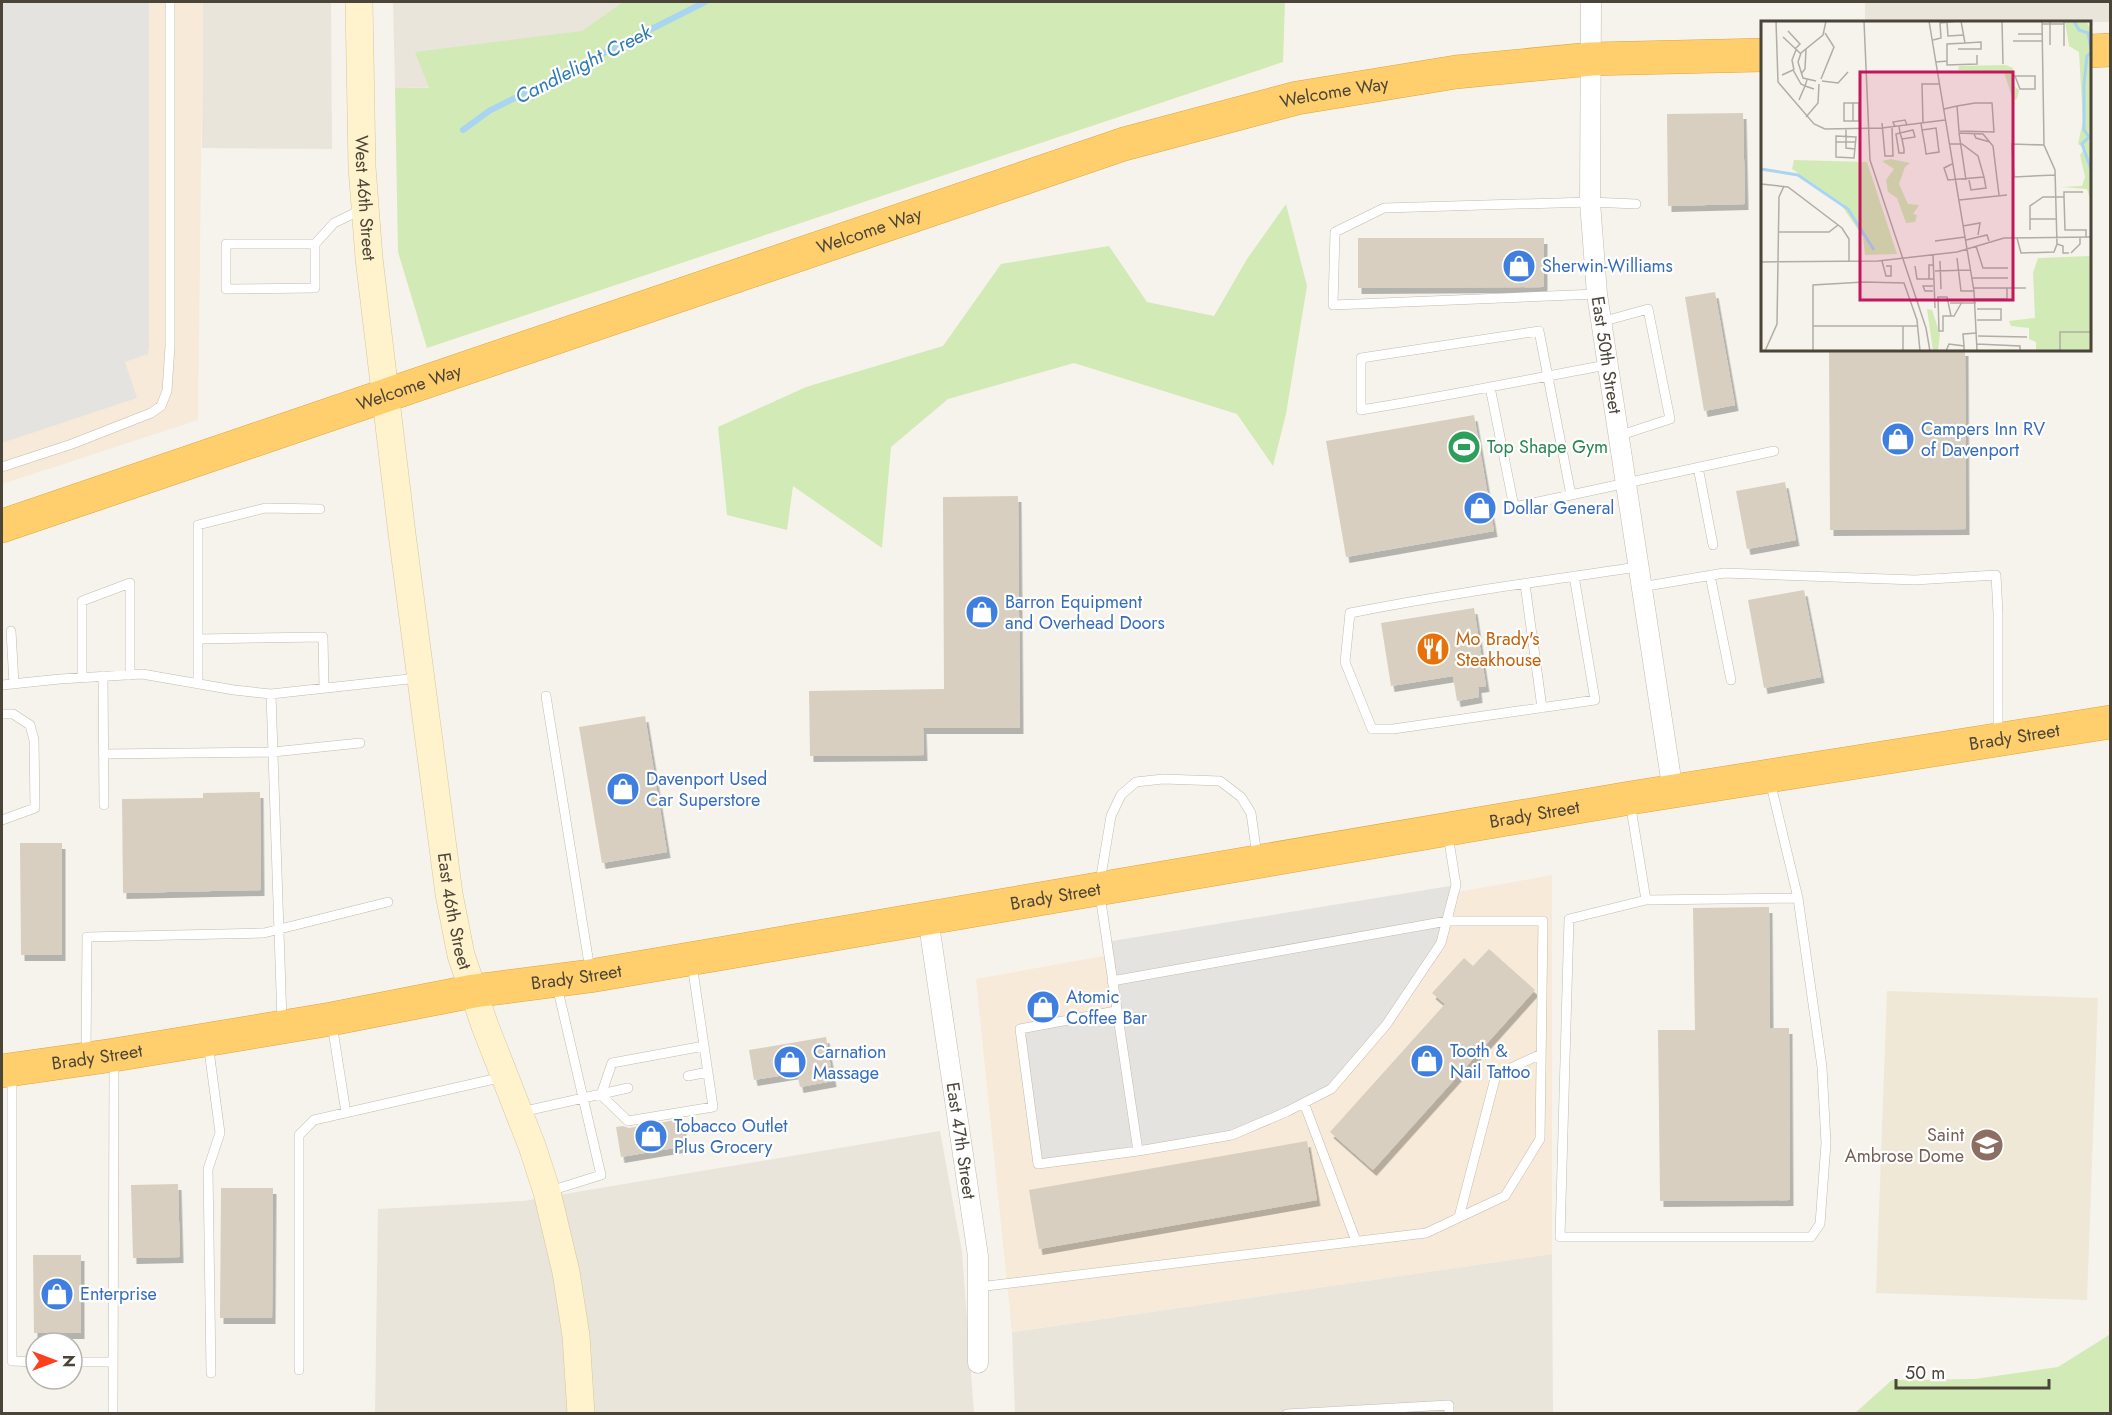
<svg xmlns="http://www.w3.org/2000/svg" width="2112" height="1415" viewBox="0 0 2112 1415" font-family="Jost,sans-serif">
	<defs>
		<filter id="shadow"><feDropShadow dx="3.5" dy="6" stdDeviation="0" flood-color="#0004"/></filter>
	</defs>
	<rect width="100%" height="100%" fill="#f6f3ec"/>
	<path fill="#eae5da" d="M203,2h128l1,147 -130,-1z
		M393,2h345l-131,84 -212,2z
		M1865,2h245v20h-245z
		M940,1131l22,121 12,161 -599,1 3,-205 145,-8z
		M1552,1254l1,159h-538l-3,-81z"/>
	<path fill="#f7ead8" d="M2,2h201l-5,418 -196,64z
		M1552,875v379l-540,78 -36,-353z"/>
	<path fill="#efe8d6" d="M1887,991l211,7 -11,302 -211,-7z"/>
	<path fill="#d2eab5" d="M623,2h662l-2,60 -856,286 -29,-96 -3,-164h34l-14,-36 167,-21z
		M1286,204l21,82 -21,128 -13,52 -36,-52 -163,-51 -126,36 -57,48 -9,101 -89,-62 -6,44 -60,-15 -9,-88 88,-40 137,-41 58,-82 108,-18 38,56 67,14 33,-57z
		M2110,1231v182h-255l37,-33 83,-1 83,-12 51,-32z"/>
	<path fill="#e5e3e0" d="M2,2h147v344l-1,8 -23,8 12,36 -135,45z
		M1456,885l-15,58 -25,38 -85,108 -99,46 -194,29 -18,-135 96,-18 -10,-69z"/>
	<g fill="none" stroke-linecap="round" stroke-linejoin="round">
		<path stroke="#a9d4f2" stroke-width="6" d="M463,130l26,-19 216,-109"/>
	</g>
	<path fill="#d8cfc1" filter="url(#shadow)" d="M1743,113l2,91 -77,2 -1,-92z
		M1358,238h186v49l-186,1z
		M1715,292l20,113 -31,6 -19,-114z
		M1829,350h136l1,179 -136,1z
		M1474,415l20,116 -148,26 -20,-116z
		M1785,482l11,58 -49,9 -11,-58z
		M1018,496l2,232h-97l1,27 -114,1 -1,-65 135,-2 -1,-192z
		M1804,590l17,87 -57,11 -16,-88z
		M1474,608l12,78 -8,1 1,10 -22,4 -4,-25 -62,10 -10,-63z
		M645,716l22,136 -65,11 -23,-136z
		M260,792l1,98 -138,3 -1,-94 81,-1v-5z
		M20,843h42v112h-41z
		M1769,907l1,121h19l1,172 -130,1 -2,-171h37l-2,-122z
		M1489,949l46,41 -162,180 -43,-38 115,-128 -13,-11 32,-35 9,8z
		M826,1037l7,44 -33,6 -3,-14 -43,7 -5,-30z
		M681,1119l5,27 -65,11 -5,-30 7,-1 6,2z
		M1307,1141l10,59 -278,49 -10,-59z
		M178,1184l2,73 -47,1 -2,-73z
		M221,1188h52l-1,130h-52z
		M33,1255h48v78h-47z"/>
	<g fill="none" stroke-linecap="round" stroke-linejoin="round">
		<g stroke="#c2bbae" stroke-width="10">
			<path id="lane" d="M315,244v44l-89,1v-45h89l19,-21 29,-14
				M1597,294l-264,11 2,-73 49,-24 206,-6 46,2
				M1601,322l47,-13 22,110 -52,17
				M1490,387l24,120 57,-12 -32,-164 -178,27v52c82,-13 164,-30 246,-45
				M2,467l70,-23 79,-31 10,-7 6,-15 3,-45v-344
				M1698,467l15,78
				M1571,495l203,-44
				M1710,575l21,105
				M1574,576l21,124 -202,29h-21l-27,-67 5,-49c96,-19 192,-32 288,-46
				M1525,584l17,124
				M1641,587l83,-14 191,7 81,-5 2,38v121
				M11,631l3,53
				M198,639l125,-2 1,51
				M103,676l1,129
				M82,677v-76l48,-18v92
				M198,684v-159l67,-17 55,1
				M2,685l58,-6 82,-5 92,16 37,4 147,-16
				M271,694l11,327
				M546,696l44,274
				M2,714h11l17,11 4,15 1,68 -33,12
				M103,754l170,-2 87,-9
				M1770,781l28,117 24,169 4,76 -6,81 -9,13h-251l9,-318 77,-19 152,-2
				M1630,802l16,98
				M1100,882l11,-66 10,-21 15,-13 27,-3 57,2 21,16 10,16 6,43
				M1100,895l38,256 94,-16 54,-23 45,-23 55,-64 55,-82 15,-58 -8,-50
				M692,964l21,143 -85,14 -27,-26 11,-32 92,-17
				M1116,1011l-96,18 18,135 100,-13
				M332,1024l14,89
				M208,1043l12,90 -12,36 3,204
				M86,1054l1,-117 177,-4 124,-31
				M12,1075v286l24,1
				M688,1076l20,-4
				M1304,1103l52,138
				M521,1112l107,-24
				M550,1191l51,-16 -44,-189
				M1459,1217l37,-142 45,-21
				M978,1287l448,-54 79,-37 35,-57 3,-218h-96l-335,60
				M72,1362h40
				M299,1370v-235l15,-15 189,-43
				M113,1414l1,-353
				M1287,1414l162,-9v9"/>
		</g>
		<g stroke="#c2bbae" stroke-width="21">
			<g id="street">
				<path id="s1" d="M1591,2l-1,200 7,92 76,498"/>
				<path id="s2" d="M928,918l50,338v107"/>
			</g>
		</g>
		<g stroke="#d6c79b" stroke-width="28">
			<g id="secondary">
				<path id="s3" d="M359,2l3,165 7,91 33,276 47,360 12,61 24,71 47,120 15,46 19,80 10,64 5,78"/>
			</g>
		</g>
		<g stroke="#e0a43c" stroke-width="34">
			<g id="highway">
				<path d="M2090,51l20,-1"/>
				<path id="s4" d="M2,526l1122,-382 173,-46 159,-26 135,-13 171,-4"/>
				<path id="s5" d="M2,1071l112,-16 217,-36 143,-28 116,-15 1040,-178 480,-76"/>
			</g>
		</g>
		<use href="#lane" stroke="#fff" stroke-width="9"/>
		<use href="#street" stroke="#fff" stroke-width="20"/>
		<use href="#secondary" stroke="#fff3cd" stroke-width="27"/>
		<use href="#highway" stroke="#ffcf6e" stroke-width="33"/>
	</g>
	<defs>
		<g id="shop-disc" transform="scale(1.725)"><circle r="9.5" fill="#3f7fe0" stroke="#fff"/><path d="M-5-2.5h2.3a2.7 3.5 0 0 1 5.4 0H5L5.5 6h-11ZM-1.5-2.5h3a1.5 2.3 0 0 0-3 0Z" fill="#fff"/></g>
		<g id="stadium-disc" transform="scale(1.725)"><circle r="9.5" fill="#2e9e5b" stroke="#fff"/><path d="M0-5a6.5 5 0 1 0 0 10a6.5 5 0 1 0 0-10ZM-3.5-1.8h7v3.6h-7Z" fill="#fff"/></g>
		<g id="restaurant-disc" transform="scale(1.725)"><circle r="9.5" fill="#e8710a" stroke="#fff"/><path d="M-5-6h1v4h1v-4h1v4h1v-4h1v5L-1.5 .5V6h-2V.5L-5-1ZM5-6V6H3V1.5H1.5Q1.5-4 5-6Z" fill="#fff"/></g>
		<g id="university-disc" transform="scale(1.725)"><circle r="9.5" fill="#8d6e63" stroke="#fff"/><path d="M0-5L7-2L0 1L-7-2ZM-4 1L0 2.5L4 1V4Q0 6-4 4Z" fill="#fff"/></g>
	</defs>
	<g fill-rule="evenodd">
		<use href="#shop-disc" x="1519" y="266"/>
		<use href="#shop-disc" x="1898" y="439"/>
		<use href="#stadium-disc" x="1464" y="447"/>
		<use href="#shop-disc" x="1480" y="508"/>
		<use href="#shop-disc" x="982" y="612"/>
		<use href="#restaurant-disc" x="1433" y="649"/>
		<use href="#shop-disc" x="623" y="789"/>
		<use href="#shop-disc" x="1043" y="1007"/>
		<use href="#shop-disc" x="1427" y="1061"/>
		<use href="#shop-disc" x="790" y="1062"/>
		<use href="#shop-disc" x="651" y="1136"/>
		<use href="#university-disc" x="1987" y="1145"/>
		<use href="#shop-disc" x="57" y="1294"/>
	</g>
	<g text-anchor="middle" stroke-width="4.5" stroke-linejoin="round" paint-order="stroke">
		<g font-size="18" fill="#4b4439" stroke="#fff">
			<text dy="6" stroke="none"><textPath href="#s4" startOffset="1402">Welcome Way</textPath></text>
			<text dy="6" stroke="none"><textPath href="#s3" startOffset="196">West 46th Street</textPath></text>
			<text dy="6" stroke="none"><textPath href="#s4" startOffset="916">Welcome Way</textPath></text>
			<text dy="6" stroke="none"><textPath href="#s1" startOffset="354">East 50th Street</textPath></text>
			<text dy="6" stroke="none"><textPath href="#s4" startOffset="430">Welcome Way</textPath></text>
			<text dy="6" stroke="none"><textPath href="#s5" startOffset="2040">Brady Street</textPath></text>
			<text dy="6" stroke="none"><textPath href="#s5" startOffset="1554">Brady Street</textPath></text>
			<text dy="6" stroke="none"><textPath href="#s5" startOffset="1068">Brady Street</textPath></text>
			<text dy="6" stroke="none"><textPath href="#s3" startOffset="915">East 46th Street</textPath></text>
			<text dy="6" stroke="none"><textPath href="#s5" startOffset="582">Brady Street</textPath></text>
			<text dy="6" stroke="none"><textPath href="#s5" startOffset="96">Brady Street</textPath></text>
			<text dy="6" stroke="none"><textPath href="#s2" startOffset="225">East 47th Street</textPath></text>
		</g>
		<g font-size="18" fill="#366cbe" stroke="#fff" text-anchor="start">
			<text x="1542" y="272">Sherwin-Williams</text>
			<text x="1921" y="435">Campers Inn RV<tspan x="1921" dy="21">of Davenport</tspan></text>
			<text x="1503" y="514">Dollar General</text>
			<text x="1005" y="608">Barron Equipment<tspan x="1005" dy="21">and Overhead Doors</tspan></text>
			<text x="646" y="785">Davenport Used<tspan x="646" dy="21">Car Superstore</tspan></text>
			<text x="1066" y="1003">Atomic<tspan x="1066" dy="21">Coffee Bar</tspan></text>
			<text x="1450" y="1057">Tooth &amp;<tspan x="1450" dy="21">Nail Tattoo</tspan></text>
			<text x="813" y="1058">Carnation<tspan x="813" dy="21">Massage</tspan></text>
			<text x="674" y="1132">Tobacco Outlet<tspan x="674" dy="21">Plus Grocery</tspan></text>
			<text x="80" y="1300">Enterprise</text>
		</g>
		<g font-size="18" fill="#27864d" stroke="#fff" text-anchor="start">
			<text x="1487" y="453">Top Shape Gym</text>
		</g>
		<g font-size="18" fill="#c56008" stroke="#fff" text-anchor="start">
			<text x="1456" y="645">Mo Brady's<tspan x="1456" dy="21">Steakhouse</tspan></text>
		</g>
		<g font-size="18" fill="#785e54" stroke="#fff" text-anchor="end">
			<text x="1964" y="1141">Saint<tspan x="1964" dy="21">Ambrose Dome</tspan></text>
		</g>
		<g font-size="20" font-style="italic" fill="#2e7ab2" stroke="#fff">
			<text transform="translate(583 64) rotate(-27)" y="7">Candlelight Creek</text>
		</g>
	</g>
	<g transform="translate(1761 21)">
		<rect width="330" height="330" fill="#f6f3ec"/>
		<path d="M304,0l22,1 4,10v170l-4,-13 -26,-2 21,-1 3,-9 -5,-22 5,-7 -7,-4 5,-23 -4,-69 -10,-6zM245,44l7,3v17l6,5 -2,9 -4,1 -9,-28 -46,-2 1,-4zM130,138l19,4 -5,4 -6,17 9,20 11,1 -6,9 4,1 -2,7 -9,1 -9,-25 -9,-6 -2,-12 8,-11 -12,-8zM33,139l73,2 30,92 -32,1 -2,-18 -21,-31 3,-1 -53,-36zM330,235v95h-55v-9l-7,-3v-11l-18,-2 -2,-5 26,-3 -2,-45 5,-15zM166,288l5,1 8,24 -2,17h-5z" fill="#d2eab5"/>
		<path fill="none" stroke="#a9d4f2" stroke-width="3" d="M313,0l5,9 9,3 3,16M330,32l-4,3 -3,28v46l5,7 -7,7 9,25M0,148l37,6 50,34 26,41"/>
		<path fill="none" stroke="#b2ada4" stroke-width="1.5" d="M15,0l2,61 36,42 11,5 57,-1 63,-8M103,0l6,139 56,168 4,23M168,0l45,270 3,60M241,0l1,43M281,0l2,124 11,25 2,74 6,2v7h6M303,0v25M186,1l1,14 16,-1M281,3h22M27,10l12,13 -5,5M257,13h25M22,16l18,17M172,19l8,-2 -1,-15 18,-2M252,20h29M289,24v-24M197,28h23v-7l-16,1M186,40v4l30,-1v-9M175,41l11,-1v-17l18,-1 -4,-22M33,49l-2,-10 4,-10M40,53l4,-5 1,-20M21,54l11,-5 8,14 4,2 2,-6M254,55h20v13h-15zM60,58l13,-32 -9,-14M55,60l-13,-3 -5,-16 3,-9 22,-18 3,-14M61,60l16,2 10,-11M38,79l6,-14 9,3M83,82h15v18h-15zM92,82v18M183,88l13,-3 18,-3h17l2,29 -35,-1 -2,-25M45,96l12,-14 1,-19M121,102l3,33h8l-1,-28M160,102l1,7 3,16 1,8 13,-2 -3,-24 -14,2M162,102l-1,-39h17M138,105l1,7 2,6 2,10v4h-5l-3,-19 4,-1 13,-3 2,7 -13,2M134,106l-2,-5 12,-2 2,5M85,108v19l9,1M213,113l2,4 14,4M75,115l20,1 -2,21 -18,-1zM75,121h19M188,123h13l16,12 6,21 -36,3 -4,-12 8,-4M283,124l-32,-1 2,33 41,-2M205,159l-7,-47 24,1 10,12 6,49M208,159l2,10 15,-2 -2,-11M0,163l27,3 54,41 7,11v22M303,176v-5h19M198,179l48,-5M269,198v-13l13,-9h21l1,33h21v7M202,205l17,-3 -2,12M269,209v-11h26M18,211h50l9,-7M256,217l4,15 33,-1 3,-8M205,219l21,-5 2,6M174,220l30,-4M215,225l7,22h25M310,232l9,-9v-7M172,234l2,53M196,237l4,33h13M121,240l4,15h5v-10h-5M179,240l1,28M0,241l117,-1 79,-9 47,-14 87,-1M154,245l2,13h17M174,250l35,-1M211,257h36M168,258v-14h5M172,265h-10l2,5h8M213,267h52M214,278h32v-11M189,282h26M216,288h24v11h-24M190,295l-4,-19h-9l1,34h4v-15h11l8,-14M52,305h105M142,305v25M217,315l49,1M216,323l43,2v5M203,325l-1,-12 14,-1M4,330l12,-27 2,-127 5,-11M52,330v-66l51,-3 40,1 13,37 3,31M185,330l3,-7 15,2v5M299,330v-19h31"/>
		<path fill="#c2185b" fill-opacity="0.15" stroke="#c2185b" stroke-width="3" d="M99,51h153v228h-153z"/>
		<rect width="330" height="330" fill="none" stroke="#4b4439" stroke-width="3"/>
	</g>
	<rect width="2112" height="1415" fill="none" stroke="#4b4439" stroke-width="6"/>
	<g transform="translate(54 1361) rotate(90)"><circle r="28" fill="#ffffff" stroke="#b7b4b0" stroke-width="1.5"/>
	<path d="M0-4.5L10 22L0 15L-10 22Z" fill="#fc3f1d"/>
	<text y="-9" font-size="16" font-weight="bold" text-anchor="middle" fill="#4b4439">N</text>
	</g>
	<path d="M1896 1379v9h153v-9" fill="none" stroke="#4b4439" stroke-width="3"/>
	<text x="1905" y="1379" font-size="18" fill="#4b4439" stroke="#ffffff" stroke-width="4.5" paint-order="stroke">50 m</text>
</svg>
